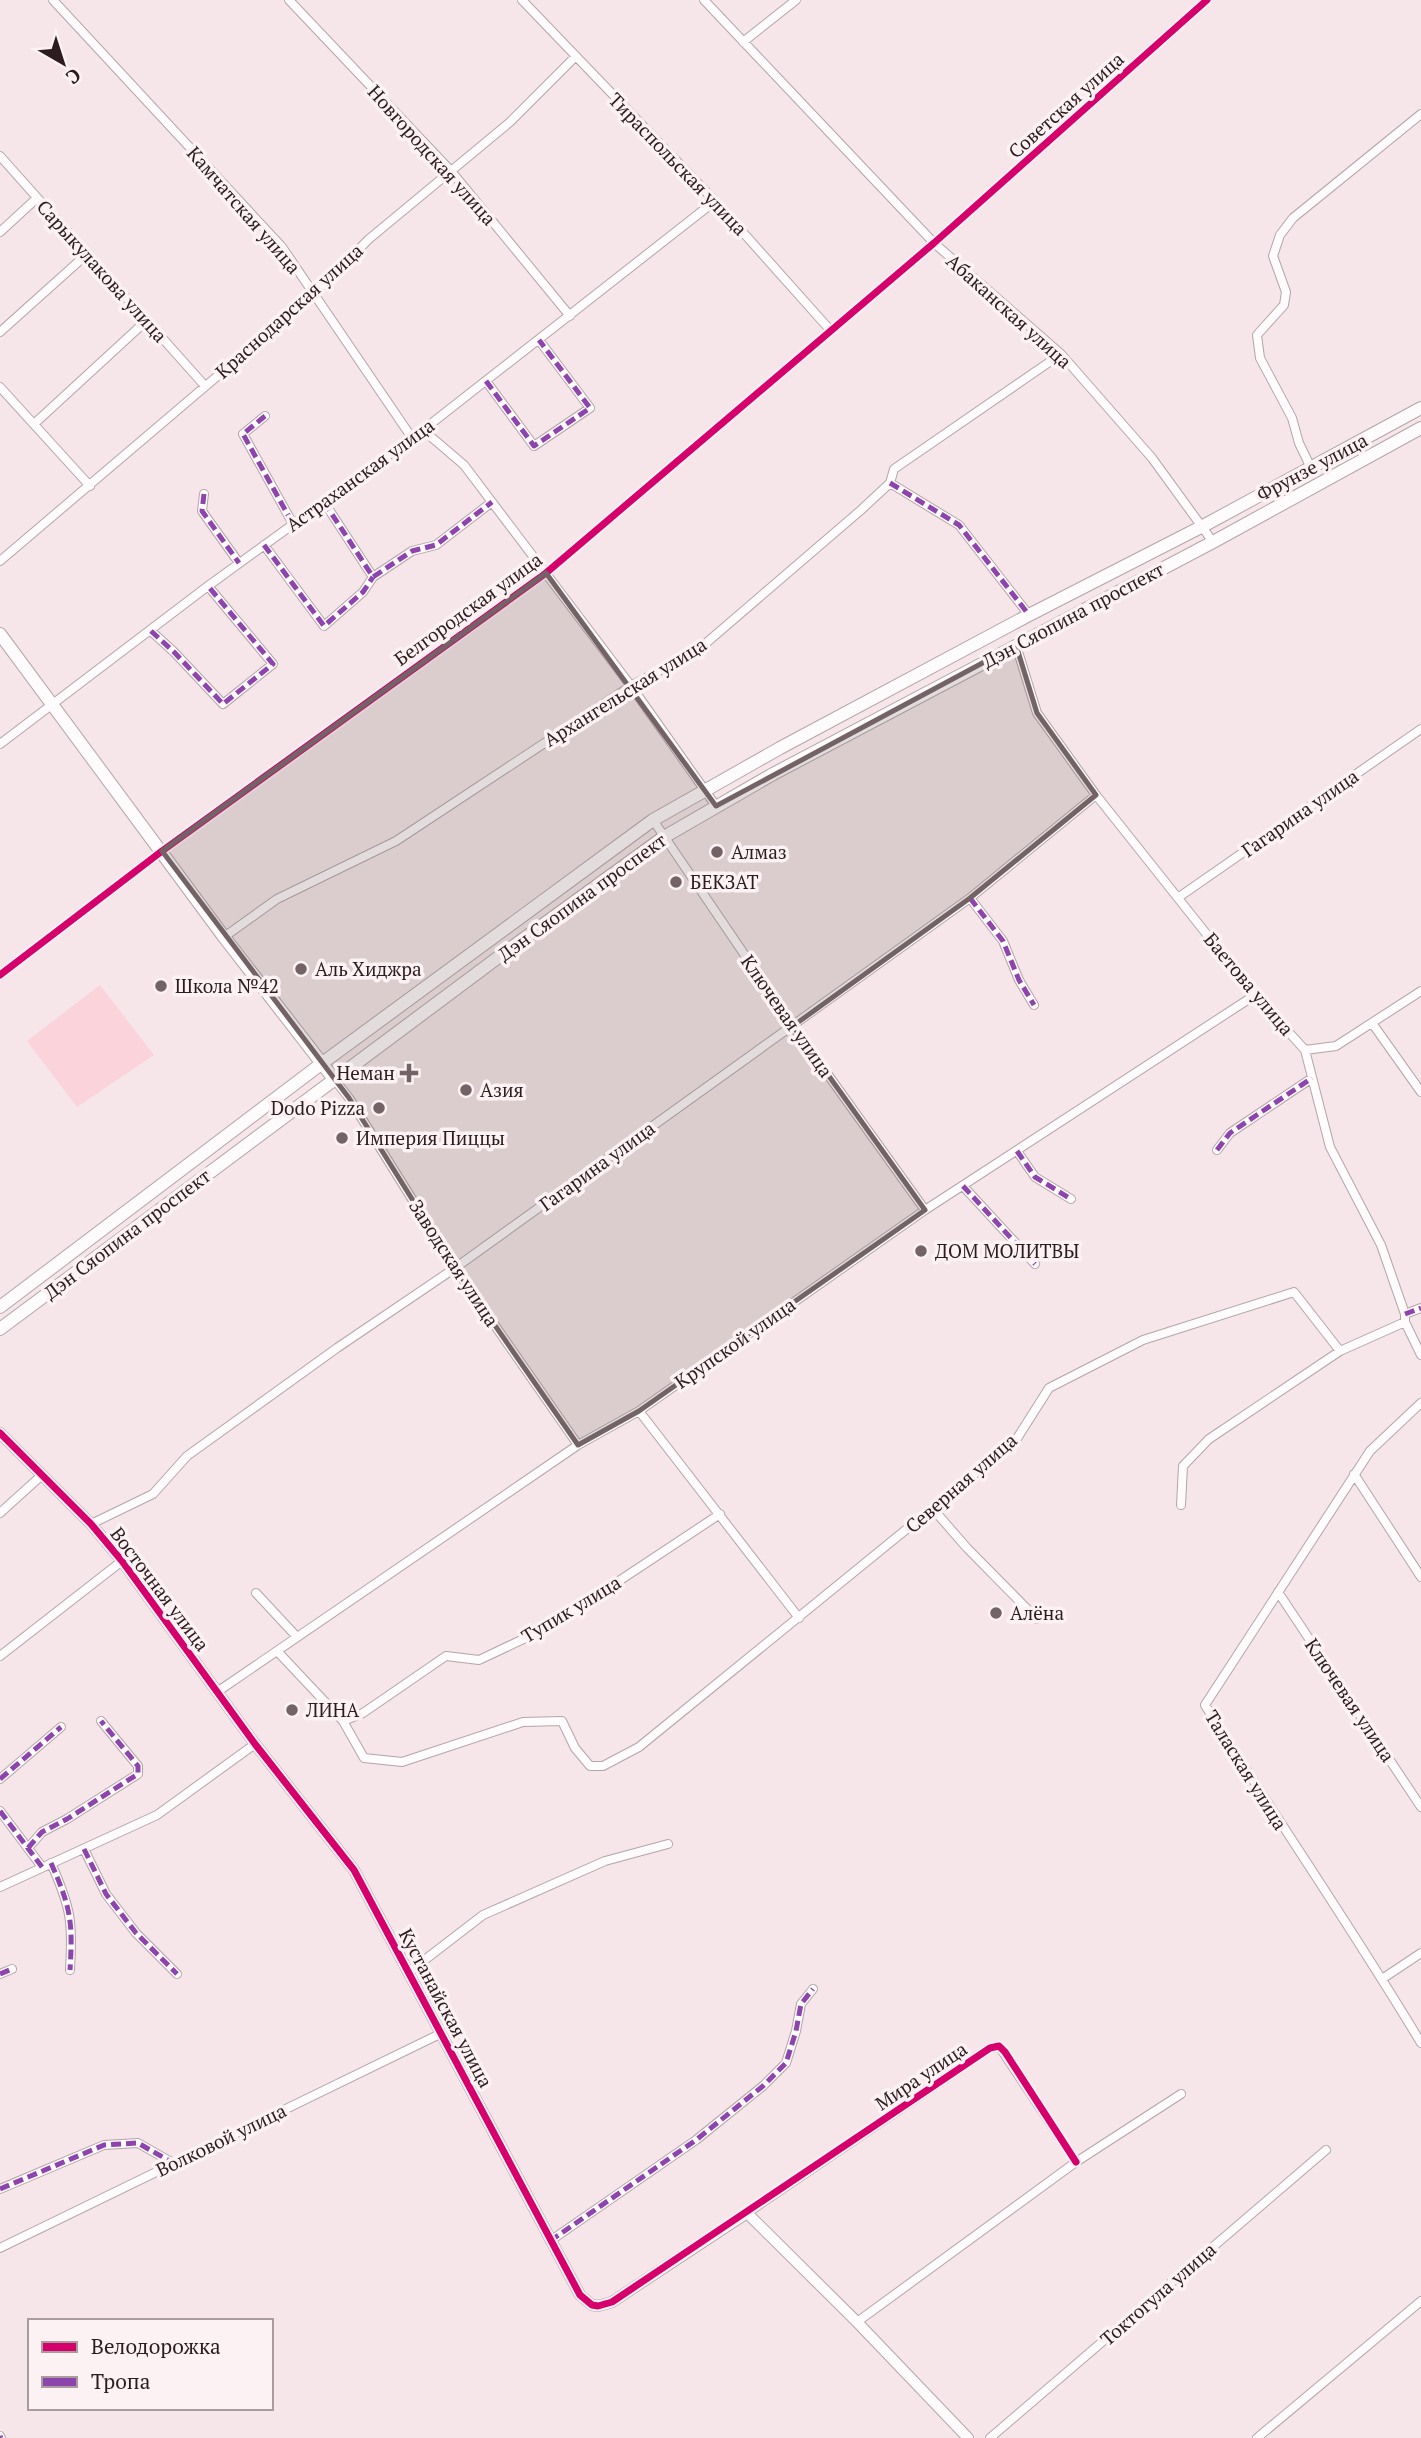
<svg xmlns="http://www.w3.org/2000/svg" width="1421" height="2438" viewBox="0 0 1421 2438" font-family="'PT Serif',serif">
	<rect width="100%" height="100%" fill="#f6e6e9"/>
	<path fill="#fbd3db" d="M100,985l54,70 -77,52 -50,-66z"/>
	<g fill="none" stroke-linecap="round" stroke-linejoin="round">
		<g stroke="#b3a5a8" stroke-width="10">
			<path id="minor" d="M53,0l229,247 130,191
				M289,0l162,171 119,145
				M522,0l193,201 116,130
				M704,0l230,243 127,111 91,104 61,84
				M743,42l53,-42
				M0,156l205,230
				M0,232l37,-34
				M0,332l87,-78
				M486,381l48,65 56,-38 -51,-68
				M0,387l90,99
				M265,416l-22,18 50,90
				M34,424l112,-103
				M423,430l41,35 167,221 85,120
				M1311,468l-12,-25 -7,-25 -32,-60 -3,-23 27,-30 2,-13 -13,-36 7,-21 13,-17 128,-104
				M890,483l69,42 70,90
				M204,494l-2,17 37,52
				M324,502l49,75 39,-26 24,-6 56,-43
				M264,545l60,81 39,-34 10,-15
				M0,561l315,-268 54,-54 141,-117 65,-65
				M151,631l23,21 49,52 50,-40 -65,-78
				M1016,645l21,68 59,82 159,200 50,55 25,97 51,98 24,69v8l16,33
				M0,744l208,-158 215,-156 292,-229
				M653,820l140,206 132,184
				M1179,897l242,-168
				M970,898l33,43 16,39 15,25
				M224,937l53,-38 119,-58 235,-155 67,-36 163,-140 29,-27 4,-14 167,-115
				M0,975l162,-124 384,-278 388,-330 273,-243
				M1372,1023l49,69
				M1305,1050l31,-4 85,-55
				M334,1079l15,19 106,170 123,177
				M1217,1150l13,-17 82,-55
				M1017,1151l18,26 36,22
				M963,1186l72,78
				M1405,1314l16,-6
				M1421,1403l-51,48 -165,254c71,113 147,223 216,338
				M639,1411l160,207
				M1354,1474l67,103
				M1181,1505l2,-39 26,-27 131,-88 65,-29
				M933,1509l34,39 70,71
				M0,1513l42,-38
				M91,1524l62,-30 34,-38 150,-108 118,-80 515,-370 126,-103
				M1278,1592l143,215
				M256,1593l41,44
				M277,1651l66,70 21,37 38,4 121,-40 39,-1 13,27 15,18h13l36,-19 377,-307 33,-52 94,-48 151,-48 46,59
				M0,1656l122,-95
				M217,1692l361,-247 61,-34 286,-201 330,-215
				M343,1721l20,-8 83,-57 33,4 72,-34 169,-112
				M0,1779l61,-52
				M0,1811l42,56
				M28,1848l14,-16 25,-13 71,-45v-8l-37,-45
				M84,1849l22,45 30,39 41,41
				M51,1863c20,45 22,59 19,107
				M0,1887l157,-72 98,-71
				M409,1972l74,-57 122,-54 63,-17
				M0,1974l12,-5
				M1382,1979l39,-26
				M0,2189l104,-44 34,-2 35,20
				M747,2213l243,-165 9,-2 77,116
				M550,2241l146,-101 67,-54 23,-23 10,-32 5,-27 12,-15
				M0,2248l442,-215
				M857,2322l219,-160 105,-68
				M0,2436l1,2
				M990,2438l336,-288
				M1257,2438l164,-137"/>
		</g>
		<g stroke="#b3a5a8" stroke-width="12">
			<path id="tertiary" d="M0,1433l91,91 31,37 133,183 99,126 226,425 12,10 6,1 14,-4 135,-89 110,109 111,116"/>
		</g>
		<g stroke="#b3a5a8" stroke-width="14">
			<path id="primary" d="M0,634l224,303 110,142
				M0,1307l321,-243 332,-244 127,-72 249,-133 174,-89 218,-118
				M0,1329l500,-373 164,-119 109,-63 440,-232 208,-114"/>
		</g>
		<use href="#minor" stroke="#fefbfc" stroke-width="8"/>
		<use href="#tertiary" stroke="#fefbfc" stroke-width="10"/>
		<use href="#primary" stroke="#fefbfc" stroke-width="12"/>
		<path stroke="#8e44ad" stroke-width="5" stroke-dasharray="10 5" stroke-linecap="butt" d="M486,381l48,65 56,-38 -51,-68
			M265,416l-22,18 50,90
			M890,483l69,42 70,90
			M204,494l-2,17 37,52
			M324,502l49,75 39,-26 24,-6 56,-43
			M264,545l60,81 39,-34 10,-15
			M151,631l23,21 49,52 50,-40 -65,-78
			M970,898l33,43 16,39 15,25
			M1217,1150l13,-17 82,-55
			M1017,1151l18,26 36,22
			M963,1186l72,78
			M1405,1314l16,-6
			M0,1779l61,-52
			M0,1811l42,56
			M28,1848l14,-16 25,-13 71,-45v-8l-37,-45
			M84,1849l22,45 30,39 41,41
			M51,1863c20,45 22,59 19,107
			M0,1974l12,-5
			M0,2189l104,-44 34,-2 35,20
			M550,2241l146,-101 67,-54 23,-23 10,-32 5,-27 12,-15
			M0,2436l1,2"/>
		<g stroke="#fcf2f4" stroke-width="11">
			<path id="cycleway" d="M0,975l162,-124 384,-278 388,-330 273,-243
				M0,1433l91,91 31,37 133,183 99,126 226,425 12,10 6,1 14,-4 378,-254 9,-2 6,6 71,110"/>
		</g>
		<use href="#cycleway" stroke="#d6006c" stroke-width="7"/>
	</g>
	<path fill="#736266" fill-opacity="0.2" stroke="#736266" stroke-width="5" stroke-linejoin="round" d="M546,573l170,233 300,-161 21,68 59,82 -126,103 -177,128 132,184 -286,201 -61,34 -123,-177 -106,-170 -187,-247z"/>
	<g fill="#736266" stroke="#fcf2f4" stroke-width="2.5">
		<circle cx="717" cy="852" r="7"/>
		<circle cx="676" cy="882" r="7"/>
		<circle cx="301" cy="969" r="7"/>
		<circle cx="161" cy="986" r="7"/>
		<path d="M405.5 1062.5h7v7h7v7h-7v7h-7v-7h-7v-7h7z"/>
		<circle cx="466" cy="1090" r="7"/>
		<circle cx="379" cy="1108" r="7"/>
		<circle cx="342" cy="1138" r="7"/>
		<circle cx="921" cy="1251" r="7"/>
		<circle cx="996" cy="1613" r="7"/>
		<circle cx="292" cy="1710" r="7"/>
	</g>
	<g text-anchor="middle" stroke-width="7" stroke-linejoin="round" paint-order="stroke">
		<g font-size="19" fill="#2c1b1f" stroke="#fcf2f4">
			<text transform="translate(1066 105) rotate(-42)" y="7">Советская улица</text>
			<text transform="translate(432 155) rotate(48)" y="7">Новгородская улица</text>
			<text transform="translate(678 164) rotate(46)" y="7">Тираспольская улица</text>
			<text transform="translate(244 210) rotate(49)" y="7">Камчатская улица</text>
			<text transform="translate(102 271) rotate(48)" y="7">Сарыкулакова улица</text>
			<text transform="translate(289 311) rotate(-42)" y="7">Краснодарская улица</text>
			<text transform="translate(1009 311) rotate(42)" y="7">Абаканская улица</text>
			<text transform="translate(1312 467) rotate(-28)" y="7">Фрунзе улица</text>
			<text transform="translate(360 475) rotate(-36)" y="7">Астраханская улица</text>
			<text transform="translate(468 609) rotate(-36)" y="7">Белгородская улица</text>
			<text transform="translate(1073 615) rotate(-28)" y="7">Дэн Сяопина проспект</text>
			<text transform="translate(625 692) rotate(-32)" y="7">Архангельская улица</text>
			<text transform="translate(1300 813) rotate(-35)" y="7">Гагарина улица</text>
			<text transform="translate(582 897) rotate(-36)" y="7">Дэн Сяопина проспект</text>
			<text transform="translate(1249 984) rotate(50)" y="7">Баетова улица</text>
			<text transform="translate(787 1016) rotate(55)" y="7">Ключевая улица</text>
			<text transform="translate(597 1166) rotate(-36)" y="7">Гагарина улица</text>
			<text transform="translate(127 1234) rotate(-37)" y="7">Дэн Сяопина проспект</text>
			<text transform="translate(454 1263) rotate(57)" y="7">Заводская улица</text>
			<text transform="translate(735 1343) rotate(-35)" y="7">Крупской улица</text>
			<text transform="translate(961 1483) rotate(-41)" y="7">Северная улица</text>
			<text transform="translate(160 1589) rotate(53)" y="7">Восточная улица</text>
			<text transform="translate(571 1609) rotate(-31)" y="7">Тупик улица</text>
			<text transform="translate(1350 1700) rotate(56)" y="7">Ключевая улица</text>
			<text transform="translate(1246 1770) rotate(58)" y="7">Талаская улица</text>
			<text transform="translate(446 2008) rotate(62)" y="7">Кустанайская улица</text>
			<text transform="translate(921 2076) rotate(-34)" y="7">Мира улица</text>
			<text transform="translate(221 2140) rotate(-26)" y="7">Волковой улица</text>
			<text transform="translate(1158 2294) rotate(-41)" y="7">Токтогула улица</text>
		</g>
		<g font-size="19" fill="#2c1b1f" stroke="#fcf2f4" text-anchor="start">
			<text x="731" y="859">Алмаз</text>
			<text x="690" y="889">БЕКЗАТ</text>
			<text x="315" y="976">Аль Хиджра</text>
			<text x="175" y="993">Школа №42</text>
			<text x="395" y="1080" text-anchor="end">Неман</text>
			<text x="480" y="1097">Азия</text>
			<text x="365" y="1115" text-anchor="end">Dodo Pizza</text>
			<text x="356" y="1145">Империя Пиццы</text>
			<text x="935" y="1258">ДОМ МОЛИТВЫ</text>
			<text x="1010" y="1620">Алёна</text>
			<text x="306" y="1717">ЛИНА</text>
		</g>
	</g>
	<rect x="28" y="2319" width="245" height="91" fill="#fcf2f4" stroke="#a99c9f" stroke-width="2"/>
	<rect x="42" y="2342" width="35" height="10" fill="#d6006c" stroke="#a99c9f" stroke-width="2"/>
	<text x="91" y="2354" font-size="21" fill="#2c1b1f">Велодорожка</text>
	<rect x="42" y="2377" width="35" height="10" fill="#8e44ad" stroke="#a99c9f" stroke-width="2"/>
	<text x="91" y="2389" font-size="21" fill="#2c1b1f">Тропа</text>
	<g transform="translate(63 63) rotate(141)" stroke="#fcf2f4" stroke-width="5" paint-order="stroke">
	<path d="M0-5L12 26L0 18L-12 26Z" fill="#2c1b1f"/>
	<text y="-10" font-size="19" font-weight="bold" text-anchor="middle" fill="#2c1b1f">С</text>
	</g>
</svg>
